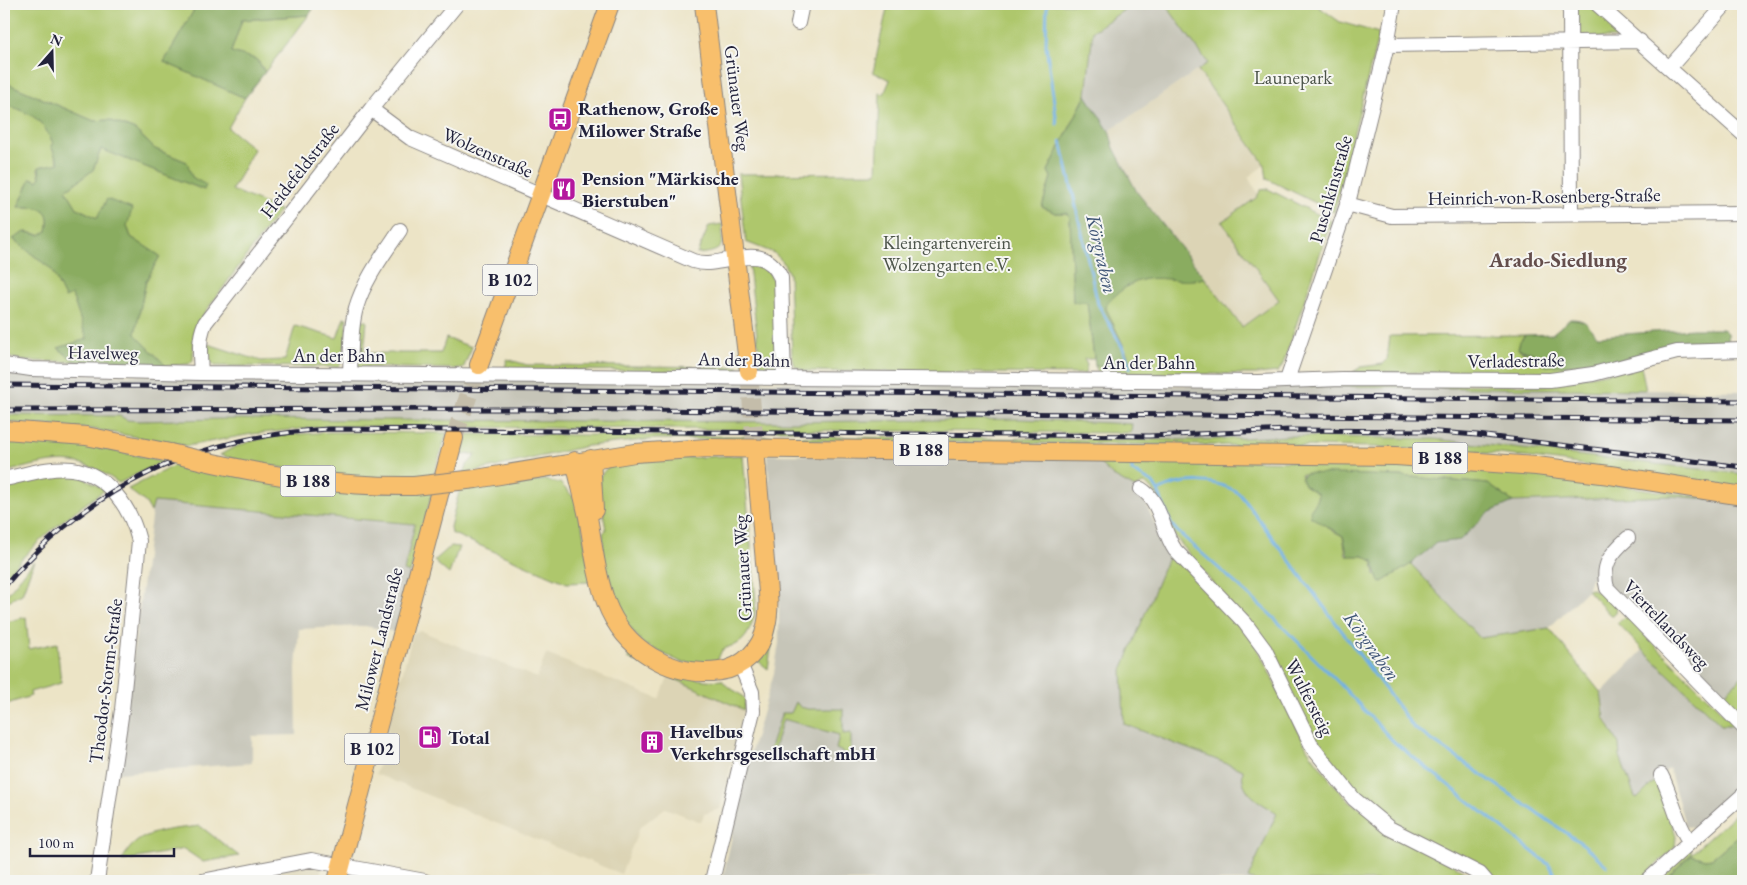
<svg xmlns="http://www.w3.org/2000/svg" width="1747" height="885" viewBox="0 0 1747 885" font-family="'EB Garamond',serif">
	<rect width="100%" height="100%" fill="#f6f6f2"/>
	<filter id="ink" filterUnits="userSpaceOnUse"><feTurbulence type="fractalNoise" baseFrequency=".02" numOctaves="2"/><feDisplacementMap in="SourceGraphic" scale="10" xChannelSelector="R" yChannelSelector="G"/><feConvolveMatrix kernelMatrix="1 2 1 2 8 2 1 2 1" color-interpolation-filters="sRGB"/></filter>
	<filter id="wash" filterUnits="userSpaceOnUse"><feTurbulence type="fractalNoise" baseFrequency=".0096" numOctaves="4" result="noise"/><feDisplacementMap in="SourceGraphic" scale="20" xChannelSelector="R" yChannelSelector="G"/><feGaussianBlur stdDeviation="1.12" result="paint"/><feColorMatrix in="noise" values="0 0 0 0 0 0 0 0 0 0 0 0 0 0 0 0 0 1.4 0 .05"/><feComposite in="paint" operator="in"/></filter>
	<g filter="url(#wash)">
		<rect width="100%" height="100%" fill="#ece4c6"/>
		<path fill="#dcd4b5" d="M1198,70l67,95 -17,12 10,16 -2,5 -34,24 58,78 -38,27 -105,-135 -23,-44 -5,-17z
			M421,631l116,47 9,-24 113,45 10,-23 75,34 -24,99 -16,5 -3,8 -36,-14 -25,19 -19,47 -245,-100 37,-141z
			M322,866l-3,15h-89l68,-14z"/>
		<path fill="#c6c5b8" d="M1133,4h32l43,59 -99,68 -23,-36 7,-64z
			M4,374l1739,17v83l-309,-35 -143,-3 -75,4 -88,-2 4,-7 -112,-12 -225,3 -576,-3 -80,2h-12l-7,-5 -116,-1z
			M767,455l327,3 19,18 27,15 29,64 -47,115 2,53 119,47 5,23 29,20 -28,65 6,3h-533l29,-129 23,-79 5,-30v-47z
			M1671,496l49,4 23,5v170l-22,22 -108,-107 -22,-12 -4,12 -38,38 -69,10 -70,-72 26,-23 24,-3 28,-27 25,-11z
			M153,502l262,22 -11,47 6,2 -15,59 -30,-6 -66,3 -3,39 1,67 -45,1v27l-134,10z
			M1643,650l78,75h14l8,9v53l-48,41 -10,-3 -16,-57 -31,30 -3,-1 -15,-40 -1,-13 -13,-25 -5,-26z"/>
		<path fill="#aec76c" stroke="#687454" d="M4,4h188l2,6 -30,52 81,36 -17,30 26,21 -22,41 48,20 -82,112 -4,8 -1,30 -4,4 -23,2 -31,-32 11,-53 14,-25 -29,-19 -4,-11 -30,-8 -20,-10 -11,-18 27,-20 8,-21 103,41 -15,-17 -2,-11 -32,-13 -20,-19 -26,-10 -15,1 -90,-39z
			M888,4h245l-40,27 -7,64 -38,76 3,6 -9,30 13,6h11l4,4 3,84h14l7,58h-10l3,6 -2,9 -280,-3 -10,-5 -3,-9 -3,-83 -6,-12 -9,-9 -28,-11 -8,-68 139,-1 3,-80 4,1 6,-14 -17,-8z
			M1165,4h150l25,18 39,11 -45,179 -67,-33 -2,-14 -67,-95 10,-7z
			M1576,4h12l39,34h-50z
			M309,15l-44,57 -6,-10 -28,-10 11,-32z
			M4,103c28,13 35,11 49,40l-2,3 8,18 -17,2 -4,3 2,9 -2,3 -7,-3 -13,29c20,0 35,-1 29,24l-7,4 -13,-3 -14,7 38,30 14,28 7,-2 15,44 -29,9 18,14 -51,-1 -21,-5z
			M1268,189l63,32 -48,143 -5,8 -22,2h-157l-4,-8 28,1 8,-5 -26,-56c11,-17 34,-29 54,-29 16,0 30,5 46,1l37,49 37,-27 -57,-78 34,-24 5,-8z
			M722,224c2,24 0,28 -25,30l12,-28z
			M757,264l11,6 7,15 2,80 -3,5 -13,1 -12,-105z
			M344,318h3c-1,12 0,43 -9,49l-123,-1 -7,-7v-15l53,17 24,-1 10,-34 42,12z
			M359,320l8,1 -3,32h77l5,-15 26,9 -9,22 -104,-2 -2,-1z
			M1525,335l-3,3 -1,13 12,2 10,12 67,-2 -19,5 -37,5 -201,-1 8,-5 22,-3 4,-4 3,-24z
			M507,359l20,6 211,2v5l-233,-3z
			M1641,366l5,24 -347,-4 43,-2 201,1z
			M4,415l116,1 7,4 12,1 80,-2 576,3 225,-3 112,5 -1,9 -803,-7 -76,8 -65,12 -95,-17 -88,-7z
			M330,432l117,1 -14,44 -74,3 -117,-19 -22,-6c33,-21 72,-20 110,-23z
			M468,434l729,6 94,-4 143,3 309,35v15l-186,-28 -58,-7 -125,-7 -718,-8 -69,7 -123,28 3,-9 10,-11 -16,1z
			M4,437l81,8 78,16 -44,22c-46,-32 -64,-22 -115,-11z
			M743,455l13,146c-1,14 -5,36 -19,43 -5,2 -10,3 -15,6l-5,11 -10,2 -26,-1 -38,-18 -27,-34 -12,-44 -1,-33 3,-3 -3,-18 -5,-4 2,-32 8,-9 22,-6z
			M1094,458l327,6 97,7 225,32v2l-23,-5 -49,-4 -158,6 -25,-18 -88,-8 -99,-2 3,11 14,9 -3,10 16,26 12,6 3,19 18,1 9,5 2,14 7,7 29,-18 69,74 69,-10 52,65 4,26 14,25 1,13 15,40 3,1 17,-17 4,1 17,54 -1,11 -36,34h-149l-97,-56 -34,-28 -43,-51 -41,-85 -101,-126 -17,-40 -12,-12 -10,5 -22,-12z
			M177,464l34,8 222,18 -23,83 -6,-2 11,-47 -261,-22 -3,10 -5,-9 -18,-14z
			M53,473l28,3 24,14c-37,25 -73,54 -101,89v-94z
			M544,480l16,3 18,19 13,78 -3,2 -21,1 -116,-50 -1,-6 10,-39 39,-2z
			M451,546l8,1 -10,27 -15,-13z
			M1169,555l14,10 71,77 54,108 23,31 19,21 130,79h-225l-7,-3 29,-65c-17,-11 -38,-20 -34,-43l-119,-46 -2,-54z
			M34,561l-12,33 -16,8 -2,6v-10z
			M1592,589l12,5 13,12 -1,7 -4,4 -25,-27z
			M4,615l2,7 20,-5 3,32 28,-6 4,40 -31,9 1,4 -27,9z
			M1624,617l4,1 107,107h-14l-78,-75 -26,-27z
			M774,628l-6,41 -10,-8 8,-13z
			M633,650c31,17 53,33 89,30 6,10 16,10 23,19l-1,11 -116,-52z
			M1743,675v44l-22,-22z
			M796,702l4,5 8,2h35v25l8,-1v23l-15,-7 3,-14 -56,-16 -10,33 -4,-1 13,-38h9z
			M1743,807v25l-31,26 -7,1 -15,-4 -27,26h-11l39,-34v7z
			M200,826l39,30 -36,6 -19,-13 -62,12c13,-32 48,-31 78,-35z"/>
		<path fill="#8aac60" stroke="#56674e" d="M192,4h123v2l-6,9 -67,5 -11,32 25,7 9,13 -20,26 -81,-36 30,-52z
			M4,82l90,39 15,-1 26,10 20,19 32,13 5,15 14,8 -2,5 -103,-41 -8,21 -27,20 11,18 20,10 10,-19 25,10 -5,17 4,11 29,19 -14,25 -11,53 31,32 -90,-4 -18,-14 29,-9 -15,-44 -7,3 -14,-29 -38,-30 12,-7 15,3 7,-4c6,-26 -10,-24 -29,-24l13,-29 7,3 2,-3 -1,-11 20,-4 -8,-17 2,-3c-14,-29 -21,-27 -49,-40z
			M1086,95l23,36 5,17 23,44 68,86c-35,9 -54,-13 -88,16 -5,5 -11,8 -11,15l25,53 -3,5 -33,-1 -8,-64h-14l-3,-85 -4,-4h-10l-14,-6 9,-30 -3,-6z
			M1570,319c20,0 16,8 28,17l95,-7h30l4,4 1,11 -56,2 -62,17 -64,3 -13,-13 -15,-4 2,-8 5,-6 27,-1z
			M1305,473l95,3 88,8 25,18 -25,11 -28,27 -24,3 -25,21 -29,18 -4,-2 -5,-19 -9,-5h-16l-5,-20 -32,-19 -1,-6 7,-10 1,-7 -14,-9 -3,-7z
			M1743,832v49h-80l28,-26 14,4 7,-1z"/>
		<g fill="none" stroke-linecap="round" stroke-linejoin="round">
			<path stroke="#71b1e5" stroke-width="3" d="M1047,4l-1,41 11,79
				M1061,141l37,163 26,46 6,18
				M1132,464v7l21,12 5,8c23,-13 59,-13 82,3l174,234 170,117 23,21
				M1158,491l13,33 6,7 94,84 69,69 54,58 154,122 6,8 1,9"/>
		</g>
	</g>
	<g filter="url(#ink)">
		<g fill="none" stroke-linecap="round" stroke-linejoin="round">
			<path stroke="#c4bdaa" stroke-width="18" stroke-dasharray="18 9" stroke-linecap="butt" d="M749,371l7,89
				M454,438l25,-73"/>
			<g stroke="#878380" stroke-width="16">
				<path id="minor" d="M1570,4l1,210
					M1597,4l146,130
					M798,23l4,-19
					M1387,45l253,-4
					M1669,68l57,-64
					M371,109l39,29 283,123c31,10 69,-25 88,17l3,100
					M1347,204l45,12 351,-3
					M4,365l27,4 170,4 1058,9 83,-3 208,1 43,-6 84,-22 66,-2
					M201,373c-1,-18 -3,-34 4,-50l166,-214 86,-105
					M350,374c1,-22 0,-45 6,-66 8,-28 28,-54 44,-78
					M1287,380l62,-181 38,-154 7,-41
					M4,479c21,-4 46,-13 68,-10 36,5 59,39 67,72l-17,169 -25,171
					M1141,489c20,12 21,42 34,61l70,73 20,27 48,98 41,51 35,29 91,46 6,7
					M1628,538c-17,15 -27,27 -21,50l136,139
					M1661,775c12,23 14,45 28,66
					M202,881l109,-21 114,21
					M712,881l41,-170 -1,-19 -12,-28
					M1647,881l96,-86"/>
			</g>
			<g stroke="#878380" stroke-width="20">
				<path id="major" d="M704,4l45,367
					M479,365l131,-361
					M4,430l82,6 84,17
					M591,459l3,51
					M204,461c72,16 137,26 210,25
					M575,461c4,19 9,37 13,56 5,28 8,58 18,85 18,47 64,76 114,69 23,-3 42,-22 46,-45 5,-20 1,-43 -1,-64 -3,-34 -6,-68 -9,-102
					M476,479l159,-26 72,-5 689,8 140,10 74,9 133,21
					M337,881l117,-443"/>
			</g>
			<use href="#minor" stroke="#fff" stroke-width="14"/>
			<use href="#major" stroke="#f8bf6c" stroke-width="18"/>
			<g stroke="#22223b" stroke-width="5">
				<path id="rail" d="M4,385l1739,16
					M4,410l524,-1 1215,11
					M4,587c86,-102 193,-151 325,-158l820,7 141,-6 135,1 52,4 266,32"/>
			</g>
			<use href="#rail" stroke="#f6f6f2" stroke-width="3" stroke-dasharray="9" stroke-linecap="butt"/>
			<g stroke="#878380" stroke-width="20" stroke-linecap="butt">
				<path id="major-bridge" d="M170,453l34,8
					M414,486l62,-7"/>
			</g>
			<use href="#major-bridge" stroke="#f8bf6c" stroke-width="18"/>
		</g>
	</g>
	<defs>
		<g id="bus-square" transform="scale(1.25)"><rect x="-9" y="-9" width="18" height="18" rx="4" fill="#b5179e" stroke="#f6f6f2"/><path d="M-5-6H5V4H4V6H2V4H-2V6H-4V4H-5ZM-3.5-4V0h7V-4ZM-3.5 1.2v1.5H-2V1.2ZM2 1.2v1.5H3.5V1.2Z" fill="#fff"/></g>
		<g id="restaurant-square" transform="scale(1.25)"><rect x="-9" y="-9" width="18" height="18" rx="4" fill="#b5179e" stroke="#f6f6f2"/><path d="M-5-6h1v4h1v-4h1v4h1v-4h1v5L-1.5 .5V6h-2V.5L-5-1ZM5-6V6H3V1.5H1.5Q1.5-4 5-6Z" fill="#fff"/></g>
		<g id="fuel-square" transform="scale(1.25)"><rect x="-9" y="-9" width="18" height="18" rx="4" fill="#b5179e" stroke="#f6f6f2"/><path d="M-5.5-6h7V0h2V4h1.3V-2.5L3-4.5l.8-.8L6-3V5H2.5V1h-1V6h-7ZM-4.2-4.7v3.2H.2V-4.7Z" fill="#fff"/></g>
		<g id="building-square" transform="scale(1.25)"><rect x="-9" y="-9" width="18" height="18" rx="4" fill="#b5179e" stroke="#f6f6f2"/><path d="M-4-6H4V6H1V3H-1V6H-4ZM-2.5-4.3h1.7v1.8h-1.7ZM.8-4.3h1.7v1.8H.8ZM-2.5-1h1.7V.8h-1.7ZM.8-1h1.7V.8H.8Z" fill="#fff"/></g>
	</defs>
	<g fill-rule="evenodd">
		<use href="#bus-square" x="560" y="119"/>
		<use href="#restaurant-square" x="564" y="189"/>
		<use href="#fuel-square" x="430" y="737"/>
		<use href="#building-square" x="652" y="742"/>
	</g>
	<g text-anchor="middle" stroke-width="4" stroke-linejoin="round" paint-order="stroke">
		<g fill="#f6f6f2" stroke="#626272" stroke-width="1">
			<rect x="482.5" y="264.5" width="55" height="31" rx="4"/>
			<rect x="893.5" y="434.5" width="55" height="31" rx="4"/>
			<rect x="1412.5" y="442.5" width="55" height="31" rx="4"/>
			<rect x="280.5" y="465.5" width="55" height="31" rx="4"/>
			<rect x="344.5" y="733.5" width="55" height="31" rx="4"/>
		</g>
		<g font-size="18" font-weight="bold" fill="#22223b">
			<text x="510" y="286">B 102</text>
			<text x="921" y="456">B 188</text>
			<text x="1440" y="464">B 188</text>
			<text x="308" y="487">B 188</text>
			<text x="372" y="755">B 102</text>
		</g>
		<g font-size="19" fill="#4c544a" stroke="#f6f6f2">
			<text x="1293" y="84">Launepark</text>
			<text x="947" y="249">Kleingartenverein<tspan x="947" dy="22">Wolzengarten e.V.</tspan></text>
		</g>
		<g font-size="19" fill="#22223b" stroke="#f6f6f2">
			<text transform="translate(738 98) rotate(83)" y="7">Grünauer Weg</text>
			<text transform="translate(488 152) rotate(24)" y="7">Wolzenstraße</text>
			<text transform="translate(299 170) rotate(-52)" y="7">Heidefeldstraße</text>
			<text transform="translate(1330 189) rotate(-74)" y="7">Puschkinstraße</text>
			<text transform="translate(1544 196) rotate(-1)" y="7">Heinrich-von-Rosenberg-Straße</text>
			<text transform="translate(103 352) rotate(1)" y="7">Havelweg</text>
			<text x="339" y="362">An der Bahn</text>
			<text transform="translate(744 359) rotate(1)" y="7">An der Bahn</text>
			<text transform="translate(1516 360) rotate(-1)" y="7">Verladestraße</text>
			<text x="1149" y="369">An der Bahn</text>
			<text transform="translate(742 568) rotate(-93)" y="7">Grünauer Weg</text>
			<text transform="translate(1667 624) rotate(46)" y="7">Viertellandsweg</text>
			<text transform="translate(378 639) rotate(-76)" y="7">Milower Landstraße</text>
			<text transform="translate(105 681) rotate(-83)" y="7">Theodor-Storm-Straße</text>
			<text transform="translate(1310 697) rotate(63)" y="7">Wulfersteig</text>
		</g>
		<g font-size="19" font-weight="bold" fill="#22223b" stroke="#f6f6f2" text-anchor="start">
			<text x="578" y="115">Rathenow, Große<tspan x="578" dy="22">Milower Straße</tspan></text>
			<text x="582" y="185">Pension "Märkische<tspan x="582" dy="22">Bierstuben"</tspan></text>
			<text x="670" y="738">Havelbus<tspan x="670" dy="22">Verkehrsgesellschaft mbH</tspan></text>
			<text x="448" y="744">Total</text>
		</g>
		<g font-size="20" font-style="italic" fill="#3e5476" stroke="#f6f6f2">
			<text transform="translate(1102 254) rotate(77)" y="7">Körgraben</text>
			<text transform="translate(1372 646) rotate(54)" y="7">Körgraben</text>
		</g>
		<g font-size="21" font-weight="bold" fill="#644e4c" stroke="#f6f6f2">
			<text x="1558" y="267">Arado-Siedlung</text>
		</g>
	</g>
	<rect width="1747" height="885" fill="none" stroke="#f6f6f2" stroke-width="20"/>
	<g transform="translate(52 52) rotate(20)" stroke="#f6f6f2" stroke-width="4" paint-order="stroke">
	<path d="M0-4L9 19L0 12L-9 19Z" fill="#22223b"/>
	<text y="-8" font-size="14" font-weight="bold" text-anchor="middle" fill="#22223b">N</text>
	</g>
	<path d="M30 848v8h144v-8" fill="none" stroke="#22223b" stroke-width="2.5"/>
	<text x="38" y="848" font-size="15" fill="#22223b" stroke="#f6f6f2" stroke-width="4" paint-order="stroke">100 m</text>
</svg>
